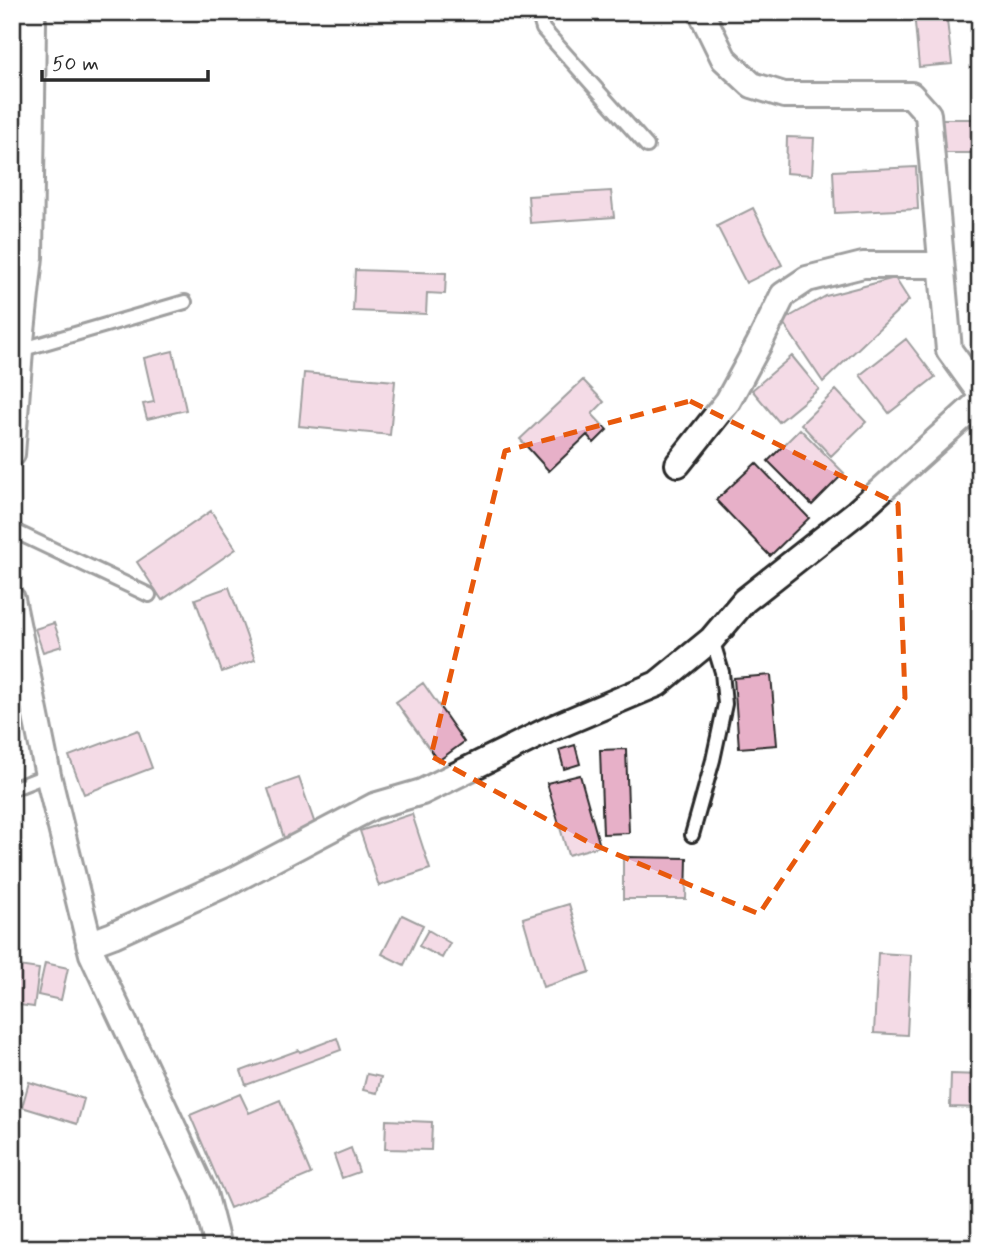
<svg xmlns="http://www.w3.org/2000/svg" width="992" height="1260" viewBox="0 0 992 1260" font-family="Mynerve,sans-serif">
	<rect width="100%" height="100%" fill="#fff"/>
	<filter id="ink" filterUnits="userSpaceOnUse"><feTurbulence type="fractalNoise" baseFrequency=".0143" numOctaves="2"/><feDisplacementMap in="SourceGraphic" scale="14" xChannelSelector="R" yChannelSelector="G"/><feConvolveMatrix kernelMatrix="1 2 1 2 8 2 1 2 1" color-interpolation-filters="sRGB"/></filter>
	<g filter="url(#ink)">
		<path fill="#e7b0c8" stroke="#2b2b2b" stroke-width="2" d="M914,12h32l6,52 -33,3z
			M942,119h38v34h-38z
			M787,137l27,1 -2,37 -26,-2z
			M916,167l2,42 -83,4 -2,-42z
			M611,191l3,26 -84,6 -2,-27z
			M753,208l29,57 -36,18 -29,-57z
			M355,270l91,3 -1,21 -18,-1 -1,21 -73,-3z
			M895,278l14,22 -86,82 -41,-61 44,-25z
			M906,339l29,38 -46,36 -29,-38z
			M173,351l13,59 -39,9 -4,-15 11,-2 -10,-44z
			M792,356l27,33 -40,33 -27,-32z
			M304,373l91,8 -5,54 -91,-9z
			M583,380l21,22 -12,12 15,16 -13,13 -7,-8 -38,36 -29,-32z
			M836,390l30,32 -35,34 -30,-32z
			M800,429l44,44 -32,32 -44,-44z
			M756,463l53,55 -39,38 -54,-56z
			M211,511l25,38 -74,51 -25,-38z
			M229,587l26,73 -33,12 -27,-73z
			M54,623l8,23 -19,6 -8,-23z
			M771,675l6,70 -38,3 -5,-70z
			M423,683l41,59 -26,19 -42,-59z
			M138,730l14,38 -68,26 -15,-38z
			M575,745l5,19 -16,5 -5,-19z
			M626,749l3,84 -26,1 -3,-84z
			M580,775l20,71 -32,9 -21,-72z
			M299,778l18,52 -32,11 -17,-52z
			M412,814l18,55 -51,17 -19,-55z
			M623,857l64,1 -1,41h-63z
			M569,904l21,68 -47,15 -20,-69z
			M402,915l21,10 -19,40 -22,-11z
			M428,930l22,13 -8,15 -23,-12z
			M878,953l33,2 -4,80 -33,-2z
			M45,963l23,5 -7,32 -23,-5z
			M12,965l27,4 -5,38 -22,-3z
			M973,968l7,1v37l-9,-1z
			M337,1038l4,12 -95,35 -5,-14 58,-21 1,2z
			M367,1074l14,3 -4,16 -14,-3z
			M951,1074l29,1v33l-30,-1z
			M29,1082l55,17 -7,25 -55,-17z
			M240,1094l9,19 31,-13 31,74 -81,34 -40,-93z
			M386,1120l46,2 -1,28 -46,-1z
			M351,1148l8,24 -17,6 -8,-23z"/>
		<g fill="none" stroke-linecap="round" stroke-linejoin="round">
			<g stroke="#2b2b2b" stroke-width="18">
				<path id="service" d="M538,12l5,17 104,117
					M20,350l165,-48
					M12,530l137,65
					M12,789l36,-14
					M692,835l21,-75 12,-56 -3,-32 -10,-33"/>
			</g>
			<g stroke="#2b2b2b" stroke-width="30">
				<path id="minor" d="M701,12l23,47 28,26 32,10h127l17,19 21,236 31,43
					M12,454l8,-104 10,-93 3,-234 -2,-11
					M678,464l50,-63 31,-57 24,-49 24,-16 56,-14h77
					M12,599l36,176 44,179 112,239 12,46v9
					M89,944l24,-9 121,-55 140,-74 48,-14 126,-62 109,-46 55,-45 32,-38 113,-89 123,-111"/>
			</g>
			<use href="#service" stroke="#fff" stroke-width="12"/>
			<use href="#minor" stroke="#fff" stroke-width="24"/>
		</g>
	</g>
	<path d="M0 0H992V1260H0ZM690,401l208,103 7,194 -146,216 -169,-71 -159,-87 74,-305z" fill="#fff" fill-opacity=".55" fill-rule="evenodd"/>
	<path fill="none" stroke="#e8590c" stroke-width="5" stroke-dasharray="14 9" stroke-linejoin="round" d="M690,401l208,103 7,194 -146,216 -169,-71 -159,-87 74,-305z"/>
	<rect width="992" height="1260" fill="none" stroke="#fff" stroke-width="42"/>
	<rect x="21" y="21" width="950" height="1218" fill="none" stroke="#2b2b2b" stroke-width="2.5" filter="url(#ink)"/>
	<path d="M42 70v10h166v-10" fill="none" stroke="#2b2b2b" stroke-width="3.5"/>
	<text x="52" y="70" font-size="21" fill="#2b2b2b" stroke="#ffffff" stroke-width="5" paint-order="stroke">50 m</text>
</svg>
